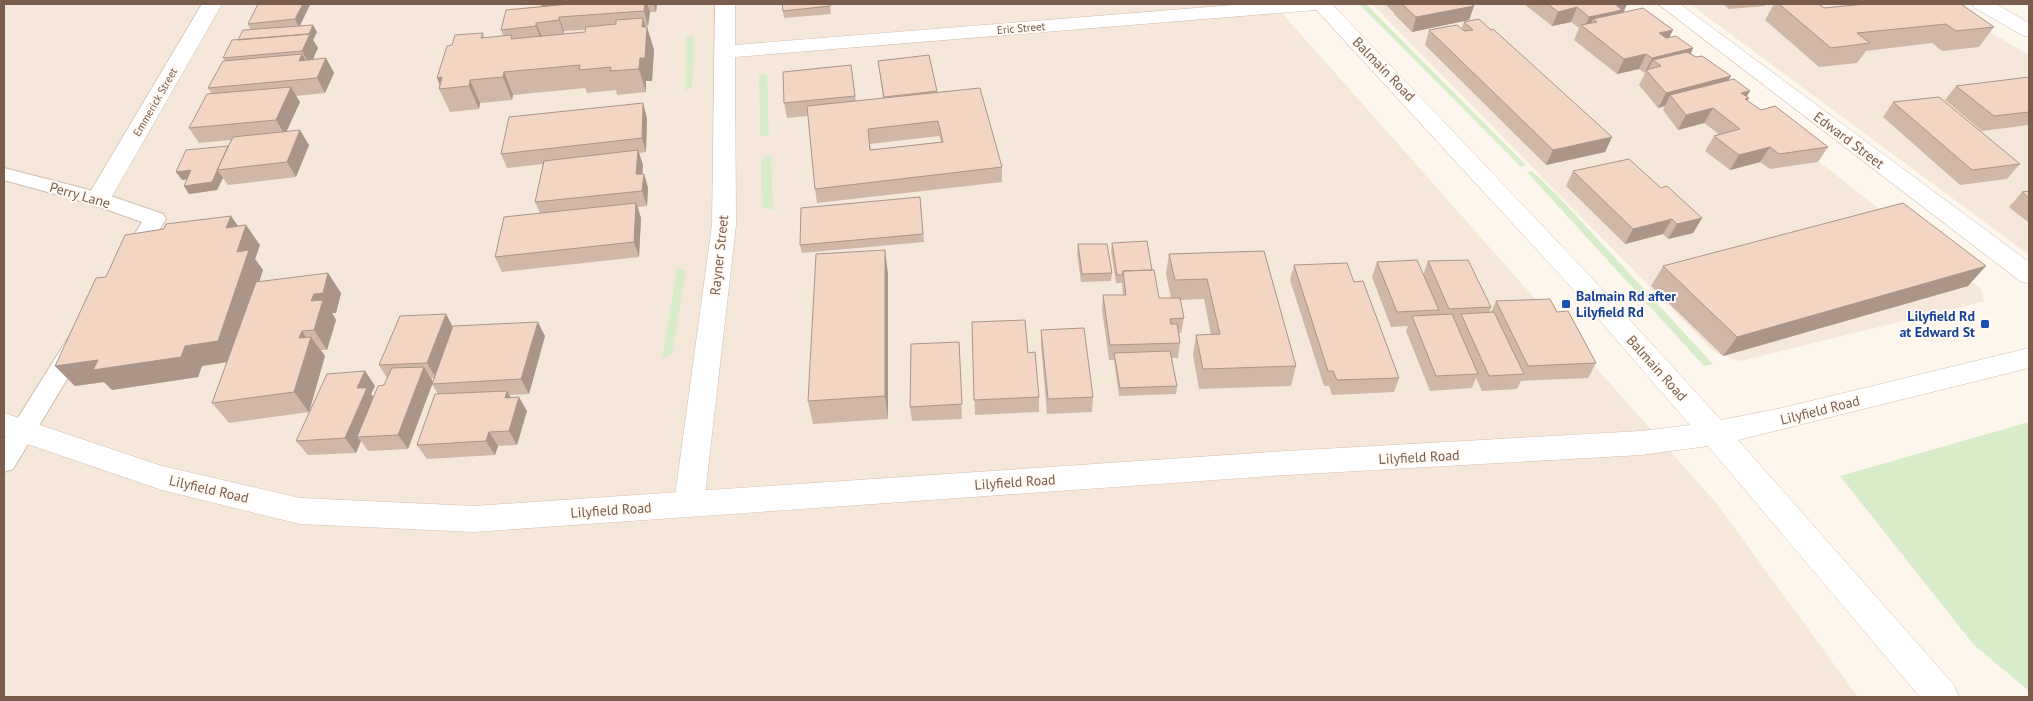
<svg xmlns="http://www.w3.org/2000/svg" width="2033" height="701" viewBox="0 0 2033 701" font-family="'PT Sans',sans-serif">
	<rect width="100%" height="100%" fill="#fdf6ec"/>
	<path fill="#f5e8da" d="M4,4h1270l443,500 141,193h-1854z
		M1372,4h246l363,285 3,12 -244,60 -26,-9z
		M1690,4h253l86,51v200z"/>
	<path fill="#d8ecc9" d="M1359,4h7l160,161 -5,2z
		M686,36l8,1 -2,51 -7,3z
		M767,74l2,63 -9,-2 -1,-60z
		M771,155l2,55 -11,-2 -1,-47z
		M1532,171l25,24 156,169 -9,2 -177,-194z
		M677,269l9,1 -14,84 -10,4z
		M2029,422v269l-55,-46 -134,-169z"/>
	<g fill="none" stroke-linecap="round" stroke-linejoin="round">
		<g stroke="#d1beb0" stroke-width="2">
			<path id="lane" d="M4,168l101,26 58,20 3,5 -28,45 -8,3 -8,-3 -3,-5 23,-37 -51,-18 -87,-24z
				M76,335l8,3 4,6 -75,125 -9,3v-32l64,-102z"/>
		</g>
		<g stroke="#d1beb0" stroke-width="1">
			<path id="street" d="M202,4h20l-115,201 -9,2 -9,-2 -3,-6z
				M715,4h20v41l511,-41h80l-3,4 -7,2 -581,47 1,168 -32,279 -4,9 -11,4 -11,-4 -4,-9 38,-279z
				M1658,4h22l349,258v22l-9,-3z
				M1972,4h24l33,19v14l-7,-2 -47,-27z"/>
		</g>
		<g stroke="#d6c0b0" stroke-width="1">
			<path id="secondary" d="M1311,4h21l257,271 132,145 61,-12 247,-60v20l-291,72 216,245 5,12h-39l-212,-251 -67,9 -355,20 -812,57 -174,-8 -138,-34 -158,-54v-23l158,53 138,32 174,8 812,-55 355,-20 49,-6 -119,-138z"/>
		</g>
		<use href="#lane" fill="#fff" fill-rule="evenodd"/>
		<use href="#street" fill="#fff" fill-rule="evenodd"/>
		<use href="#secondary" fill="#fff" fill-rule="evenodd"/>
	</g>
	<path fill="#d1b7a8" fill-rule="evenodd" d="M541,4h116l-1,8h-6l-2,14h-3v1h2l7,23 -2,31h-6v11l-29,3 -1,-5 -29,3 -2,-5 -72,7 -1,5 -32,3 -1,6 -29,3 -11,-23 13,-44 31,-12 1,5 19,-2 -2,-6 41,-24zM585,30v2l-21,2v-3z
		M830,4l1,10 -47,4 -1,-7z
		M1385,4h86l3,2 -5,14 -57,12 -18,-18v-2h-1z
		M1524,4h103l-3,8 45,25 24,11 -2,6 5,3 35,19 -3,4 21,18 -2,3 14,9 67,37 -10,15 -48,7 -10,-7 -30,8 -25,-19 9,-15 5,-2 -15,-11 -26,7 -15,-20 2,-4 -7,2 -19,-23 6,-12 -6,-4 -22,5 -43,-34 5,-12 -8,-6 -19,4z
		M1723,4h43l-1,2 -36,3z
		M1774,4h44l6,4 170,19 -15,20 -37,4 -10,-8 -66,8 -9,12 -38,4 -54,-47z
		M310,5l-10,21 13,-1 4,7 -4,8 5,8 -6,11 14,-1 8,15 -9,20 -29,3 4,6 -14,29 23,14 -13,32 -68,8 -5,-7 -6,12 -28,4 -5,-8 3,-7 -5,1 46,-34 3,-6 -32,3 -10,-15 23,-34 -4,-6 17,-28 -2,-2 15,-18 13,-10 -3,-6z
		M1464,22l148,115 -7,15 -59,13 -121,-120 4,-15 32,-1z
		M929,55l8,38 65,74v15l-185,21 -2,-14 -7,-73 -21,2 -3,-15 67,-38 5,36 27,-3 -5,-37zM939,136l2,6 -70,8 -1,-6z
		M2029,77v48l-47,6 -37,-31 11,-14z
		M1893,102l127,62 -13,15 -47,6 -77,-68z
		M647,118l-1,34 -7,1 4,12 -1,9h2l4,14 -1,18 -9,1 3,11 -2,39 -137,15 -7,-15 45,-44 -5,-11 8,-38 -36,4 -6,-14z
		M1573,171l88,17 41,30 -9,15 -25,6 -5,-5 -38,10 -59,-58z
		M2029,191v32l-20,-16 13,-15z
		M920,197l4,45 -122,11 -2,-8z
		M238,226l22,19 -5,14 8,11 -4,12 69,-9 13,20 -5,20h-4l4,7 -9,30h-6l4,6 -16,56 -80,11 -17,-20 15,-41 -25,4 -4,11 -86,13 -8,-8 -29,4 -20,-20 51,-89z
		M1112,243l40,27 7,28h12l-5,-24 3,-20 95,-3 32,115 -5,20 -92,3 -6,-34 3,-20h15l-7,-36 -24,1 4,18 -3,15h-2l1,10 -2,15h-6l5,28 -1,8 -57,2 -5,-36h-5l-7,-50 1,-15h20l-1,-12h-6l-5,-32z
		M1078,244l34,29 -1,8 -30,1 -4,-29z
		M1428,261l63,46 -2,6 2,-1 5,-11 61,11 39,51 -8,15 -67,3 -4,8 -35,2 -6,-13 -4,10 -42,3 -24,-60 2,-5 -17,1 -19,-50 5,-15 46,13z
		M1294,265l60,17 45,96 -5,14 -62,3 -3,-9h-5l-34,-106z
		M1663,266l305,20 -245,70 -72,-70z
		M888,274v145l-75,5 -5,-23z
		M972,322l56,31 11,44v15l-64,3z
		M453,327l92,9 -16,58 -20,1 2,2 16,14 -10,34 -19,1 -3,9 -68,4 -10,-14 21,-51 -6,-10 3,-6h-4l2,4 -25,67 -40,2 -7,-10 -5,12 -48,2 -12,-14 69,-70 10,15 -4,8 3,3 10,-12 3,-7 -8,-13z
		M1041,330l52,67 -1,15 -45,2 -6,-69z
		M959,342l3,77 -50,2 -2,-14z"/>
	<path fill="#aa9588" d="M303,4h7v1l-11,22 -4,-8z
		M541,4h55l-53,6z
		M645,4h2l3,8 -2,14 -4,-15z
		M654,4h3l-1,8z
		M1612,4h15l-4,8 -26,10 -4,-3 -5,11 -4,-2 5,-11z
		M1474,6l-5,14 -57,12 4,-15z
		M1577,7l-6,15 -19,4 6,-14z
		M559,17l5,14v4l-5,-15z
		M643,18l4,15v-6l7,23 -2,31h-6v11l-7,-23z
		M536,23l6,14 -1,3 -5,-14z
		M313,25l4,7 -4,8 5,8 -8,18 -8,-15z
		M1673,30l-7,14 -7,-11z
		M1693,48l-7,15 -33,-3 -6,11 -1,-1 6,-12z
		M302,54l8,15 -11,-8z
		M1646,54l-7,15 -22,5 7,-15z
		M326,58l8,15 -9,20 -8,-15z
		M504,72l9,23 -1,5 -9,-23z
		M1731,76l-9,15 -52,4 -5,11 -7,2 8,-15z
		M442,77l-1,11 -4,-10z
		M470,80l10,23 -1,6 -10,-23z
		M291,87l9,15 -15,33 -9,-15z
		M1750,91l-5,8 4,-1 -9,15 1,-20z
		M643,103l4,15 -1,34 -4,-14z
		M1713,108l-9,15 -26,7 8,-15z
		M300,130l9,15 -13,32 -9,-15z
		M1612,137l-7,15 -59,13 7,-15z
		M228,146l5,8 -16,16 6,8 -6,12 -28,4 -5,-8z
		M1770,147l-10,15 -30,8 9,-15z
		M638,150l5,15 -2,24 -5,-15z
		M191,170l5,8 -14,2 -6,-8z
		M644,174l4,14 -1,18 -5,-15z
		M636,203l5,15 -2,39 -5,-15z
		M231,216l12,17 3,-8 14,20 -5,14 8,11 -29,91 -32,5 -4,11 -86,13 -8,-8 -29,4 -20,-20 182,-114 -11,-24z
		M1702,218l-9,15 -25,6 9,-15z
		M1672,219l-9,15 -38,10 8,-15z
		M885,250l3,24v145l-3,-23z
		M1986,266l-18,20 -245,70 14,-19z
		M328,273l13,20 -5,20h-4l4,7 -9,30 -13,-20 -3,-29 3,-7z
		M446,314l8,15 -18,49 -9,-15z
		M538,322l7,14 -16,58 -8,-15z
		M302,331l7,11 2,-5 14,19 -16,56 -15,-20 5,-54z
		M424,367l9,15 -25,67 -10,-14z
		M365,371l10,15 -4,8 6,9 -20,34 4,4 -5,12 -11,-15 12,-50z
		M507,391l8,14 -10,-7z
		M519,397l8,14 -10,34 -8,-14z
		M489,432l9,14 -3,9 -9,-14z"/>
	<path fill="#f3d5c3" stroke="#aa9588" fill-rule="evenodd" d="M258,4h45l-8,15 -47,5z
		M569,4h76l-1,7 -85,6v3l-23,3v3l-35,4 5,-20z
		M782,4h48v2l-47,5z
		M1402,4h69l3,2 -58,11z
		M1548,4h67l7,6 -33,7 -12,-10 -19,5z
		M1779,4h39l6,4 41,-4h96l33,23 -38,4 -10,-7 -89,9 13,10 -39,5z
		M1643,8l30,22 -14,3 7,5 10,-2 17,12 -41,10 -6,-4 -22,5 -43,-34 16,-3 -4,-3z
		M643,18l-1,9h5l-2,31h-5l-1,11 -29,2 1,-4 -32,3 1,-5 -76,7 -1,5 -33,3 -1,6 -30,3 3,-12 -5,1 10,-32 5,-1 3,-10 28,-2 -2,5 31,-3 -1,4 74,-7 1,-5 30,-3v-4z
		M1479,19l12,11 2,-1 119,108 -59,13 -124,-120 28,-5 7,6 9,-1 -9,-8z
		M313,25l-4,9 -71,6 5,-10z
		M310,34l-8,17 -79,7 9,-18z
		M1687,52l9,5 6,-1 29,20 -65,17 -20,-23 15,-4 -8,-6z
		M302,54l-3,7 27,-3 -9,20 -109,10 15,-27z
		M929,55l8,36 -53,6 -6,-36z
		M851,65l4,31 -71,7 -1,-31z
		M2029,77v35l-35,4 -38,-30z
		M1734,79l16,12 -9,2 8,5 -4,1 16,11 14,-4 53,41 -49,7 -9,-7 -31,8 -25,-19 26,-7 -27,-21 -27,7 -16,-20z
		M291,87l-15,33 -87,8 18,-34z
		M980,88l22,79 -187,22 -8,-83zM938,121l5,21 -73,8 -2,-21z
		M1939,97l81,67 -48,6 -79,-68z
		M643,103l-1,35 -141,16 8,-37z
		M300,130l-13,32 -70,8 16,-33z
		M228,146l-16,36 -28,4 7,-16 -15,2 10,-22z
		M638,150l-2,24h8l-2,17 -107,11 9,-41z
		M1629,159l32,29 6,-2 35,32 -25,6 -5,-5 -39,10 -60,-58z
		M2029,191v7l-7,-6z
		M920,197l3,37 -123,11 1,-37z
		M636,203l-2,39 -139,15 9,-40z
		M1903,203l83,63 -249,71 -74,-71z
		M231,216l-5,12 20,-3 -9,27 12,-2 -31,91 -33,5 -4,11 -88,13 5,-10 -43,6 41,-88 10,-1 19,-42 39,-6 2,-5z
		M1147,241l5,29 -29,1 -1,4h-5l-5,-32z
		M1078,244h29l5,29 -30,1z
		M885,250v146l-77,5 8,-147z
		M1264,251l32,115 -93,3 -7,-34 24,-1 -13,-55 -32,1 -6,-26z
		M1417,260l22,50 -42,2 -20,-50z
		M1468,260l23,47 -42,2 -21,-48z
		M1347,263l7,19 9,-1 36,97 -62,2 -4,-9h-5l-34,-106z
		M1154,270l5,28h21l4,20 -14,1 1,5h6l3,19 -70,2 -7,-50h23l-3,-24z
		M328,273l-5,20 -9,1 -3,7 12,-1 -9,30 -12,1 -3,7 12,-1 -17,55 -82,11 44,-121z
		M1550,299l7,13 11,-1 28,52 -68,3 -32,-65z
		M1494,312l30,62 -35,2 -28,-62z
		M446,314l-19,49 -48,2 21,-49z
		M1452,314l26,60 -42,2 -24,-60z
		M1025,320l3,33 7,-1 4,45 -65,3 -2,-78z
		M538,322l-17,57 -89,5 21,-58z
		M1084,328l9,69 -45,2 -7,-69z
		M959,342l3,62 -52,3 1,-63z
		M1170,351l7,35 -57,2 -6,-35z
		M424,367l-26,68 -41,2 21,-51 6,-1 8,-17z
		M365,371l-8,17h10l-22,50 -49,3 31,-67z
		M507,391l-2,7 14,-1 -10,34 -20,1 -3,9 -69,4 18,-51z"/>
	<g fill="#1a4fb4" stroke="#fffaf3" stroke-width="2">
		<rect x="1561" y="299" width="10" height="10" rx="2.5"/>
		<rect x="1980" y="319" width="10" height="10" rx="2.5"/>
	</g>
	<g text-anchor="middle" stroke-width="4" stroke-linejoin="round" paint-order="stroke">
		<g font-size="11" fill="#7a5c4d" stroke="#fffaf3">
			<text transform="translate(1021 28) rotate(-5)" y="4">Eric Street</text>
			<text transform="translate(155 102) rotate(-60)" y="4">Emmerick Street</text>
		</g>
		<g font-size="14" fill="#7a5c4d" stroke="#fffaf3">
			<text transform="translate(1384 69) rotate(46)" y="5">Balmain Road</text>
			<text transform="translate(1849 140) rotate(37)" y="5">Edward Street</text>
			<text transform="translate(80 195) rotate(16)" y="5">Perry Lane</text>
			<text transform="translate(719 255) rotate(-84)" y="5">Rayner Street</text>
			<text transform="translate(1657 368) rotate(48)" y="5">Balmain Road</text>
			<text transform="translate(1820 410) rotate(-14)" y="5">Lilyfield Road</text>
			<text transform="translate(1419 457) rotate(-3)" y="5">Lilyfield Road</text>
			<text transform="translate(1015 482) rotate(-4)" y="5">Lilyfield Road</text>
			<text transform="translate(209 489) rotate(13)" y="5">Lilyfield Road</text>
			<text transform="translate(611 510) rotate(-4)" y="5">Lilyfield Road</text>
		</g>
		<g font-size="14" font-weight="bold" fill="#164399" stroke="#fffaf3" text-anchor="start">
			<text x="1576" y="301">Balmain Rd after<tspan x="1576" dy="16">Lilyfield Rd</tspan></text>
			<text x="1975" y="321" text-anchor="end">Lilyfield Rd<tspan x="1975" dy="16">at Edward St</tspan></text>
		</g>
	</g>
	<rect width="2033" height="701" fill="none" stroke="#7a5c4d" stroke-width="10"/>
</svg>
